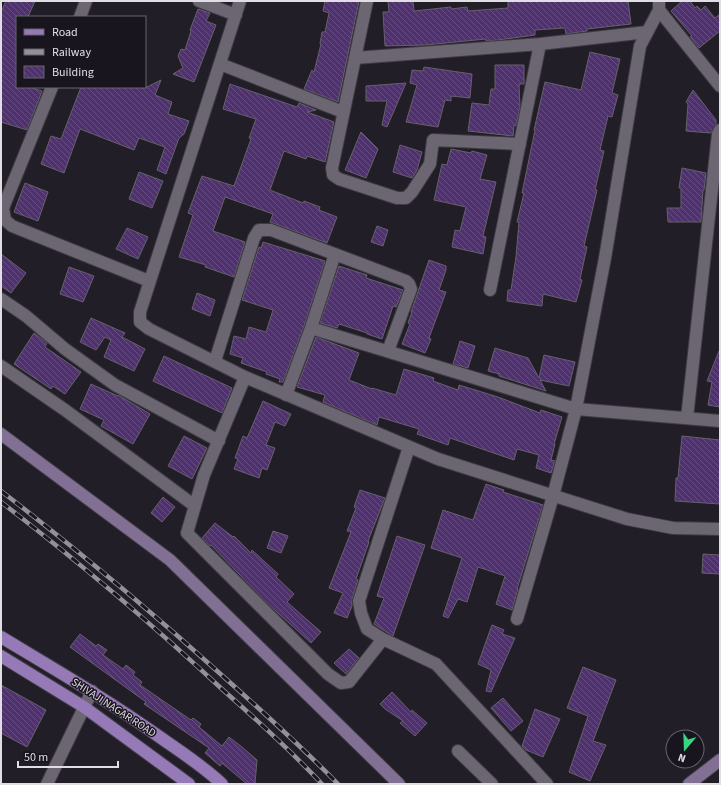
<svg xmlns="http://www.w3.org/2000/svg" width="721" height="785" viewBox="0 0 721 785" font-family="'Source Sans 3',sans-serif">
	<defs>
		<pattern id="building-back-hatch" width="6" height="6" patternUnits="userSpaceOnUse"><rect width="6" height="6" fill="#4e316d"/><path d="M-1 5l2 2M0 0l6 6M5-1l2 2" fill="none" stroke="#674e82"/></pattern>
	</defs>
	<rect width="100%" height="100%" fill="#221e27"/>
	<path fill="url(#building-back-hatch)" stroke="#66616c" d="M6,1h29l-7,16h-11v70h12l13,4 -15,39 -26,-8v-110z
		M325,1h34l-21,101 -34,-13 8,-19 2,2 7,-28h-1l2,-12h3l4,-19 -6,-2z
		M388,1h25l1,10 37,-4v2l16,-2 1,4 40,-3v-6l7,-1h113l3,23 -44,5v2l-21,3 -1,-6 -30,2v5l-37,5 -12,1v-2l-61,6 -40,1 -2,-34h6z
		M682,1h8l5,7 2,-2 4,4 4,-4 10,12 5,-4v17l-21,17 -9,-11 2,-1 -21,-25z
		M198,9l12,4 -4,8 10,4 -22,57 -21,-8 10,-6 -5,-12 3,-7 4,1 6,-19 -1,-1z
		M590,52l30,7 -8,34 6,2 -6,22 -4,-1 -8,34 4,1 -9,39h2l-13,56 3,1 -7,32 2,1 -6,22 -33,-8 -1,12 -35,-5 1,-11h3l5,-33 3,-35h-2l7,-29h-2l13,-63h-1l11,-48 36,8z
		M495,65h29v19h-5l1,23 -4,19 -2,-1 -1,11 -45,-5 4,-28 17,2 2,-16h4z
		M424,67l48,7 -2,24 -19,-2v5l-6,-1 -7,27 -32,-5 11,-37 -7,-2 2,-13 11,1z
		M161,80l-6,15 17,7 -4,12 21,7 -5,13 -5,4 -13,36 -9,-4 8,-23 -26,-9 -5,12 -54,-21 -16,44 -23,-9 10,-28 10,3 20,-52h66z
		M406,83l-19,44 -5,-2 5,-24h-21v-15z
		M230,84l67,23 2,-4 17,7 -9,2 27,10 -9,40 -18,-6 -1,3 -22,-8 -14,39 33,13 1,-2 16,6 -1,3 18,7 -10,26 -57,-21 3,-8 -48,-17 -12,34 32,11 -11,35 -29,-10 1,-2 -27,-8 14,-42 -5,-2 14,-37 32,10 17,-47 -2,-1 7,-19 -33,-10z
		M693,90l23,30v4l-5,9 -25,-2 2,-27 -2,-2z
		M361,132l17,17 -12,29 -21,-8z
		M400,145l22,7 -5,18 -5,8 -19,-6z
		M451,149l20,4 1,-2 15,4 -7,24 16,3 -13,54 3,1 -3,17 -31,-7 3,-17 5,1 6,-24 -32,-7 8,-36 5,1z
		M682,168l24,5 -2,17h-1l-2,32h-33l-1,-14h14v-20h-2z
		M139,172l24,9 -11,27 -23,-9z
		M25,183l23,9 -10,29 -24,-9z
		M377,226l11,4 -5,16 -12,-4z
		M127,228l21,9 -10,22 -22,-10z
		M263,242l62,19 -21,65 -21,56h-4l1,-3 -14,-5 1,-2 -26,-9 2,-5 -13,-4 4,-18 12,3 3,-12 17,5 7,-22 -31,-10 17,-53 2,1z
		M1,254l25,19 -15,20 -10,-7z
		M429,260l17,6v4l-7,20 7,2 -17,46 2,1 -6,14 -23,-9 8,-20 -2,-1 4,-11h-1z
		M339,266l28,9 -1,3 37,12 -7,17 -3,-1 -11,33 -15,-5v-1l-28,-9 -2,4 -17,-5z
		M69,267l25,9 -11,26 -23,-8z
		M197,293l18,7 -5,16 -18,-7z
		M91,318l34,15 -3,4 23,12 -11,22 -30,-14 7,-17 -6,-3 -9,13 -16,-8z
		M34,333l13,10 -2,4 36,25 -16,22 -12,-8 -2,3 -37,-25z
		M316,337l43,16 -10,27 23,9v-1l24,7 8,-26 30,9 -1,3 25,9 1,-5 39,12 42,16 1,-3 21,7 -8,27h1l-4,16 4,1 -4,12 -15,-5 3,-13 -22,-6 -3,11 -64,-22 -2,7 -31,-11 2,-5 -40,-12 -2,8 -54,-23 2,-7 -28,-8z
		M460,341l15,5 -7,22 -15,-4z
		M495,348l33,10 11,20 5,-23 31,7 -6,24 -29,-6 6,11 -47,-15v-2l-11,-3z
		M719,351h1v56l-12,-2 4,-23 -5,-1z
		M164,356l68,32 -10,25 -69,-32z
		M91,384l27,12v-1l32,19 -17,30 -32,-18 3,-6 -24,-11z
		M263,401l28,13 -6,12 -10,-4 -9,23 9,3 -8,22 -5,-2 -3,10 -25,-9 4,-10 -3,-1 8,-22 4,2z
		M184,436l23,12 -15,31 -24,-13z
		M682,436l38,4v64l-45,-3 1,-23h2z
		M486,484l18,6 -1,2 40,13 -26,84h1l-6,21 -16,-6 9,-28 -27,-9 -11,35 -9,-3 -10,19 -5,-2 19,-58 -31,-10 12,-38 30,10z
		M360,490l25,8 -17,43 1,1 -13,37 2,1 -6,19v7l-5,12 -13,-5 9,-20 -14,-5 22,-56 -4,-1 9,-23 -2,-1z
		M163,497l12,10 -13,15 -11,-9z
		M215,523l18,14 1,-1 17,17 1,-3 26,24 -2,3 18,17 -7,8 34,30 -10,11 -44,-40 -56,-58 -1,1 -8,-8z
		M273,531l15,5 -7,17 -14,-5z
		M397,536l28,9 -32,91 -19,-12 10,-26 -7,-2z
		M703,554l17,1v19l-18,-1z
		M492,625l12,5 -2,4 13,4 -24,54 -5,-1 5,-21 -13,-6z
		M80,634l16,12 2,-2 9,6 -4,5 20,14 3,-4 9,7 -2,3 9,7 -2,3 51,35 2,-2 8,6 -2,3 23,19 7,-9 13,10 15,13 -2,24h-8l-25,-21 -2,3 -15,-13 4,-5 -65,-44 2,-2 -76,-55z
		M349,649l10,9 -13,16 -12,-11z
		M583,667l33,13 -23,61 13,4 -16,36 -21,-9 19,-56 -21,-8z
		M1,685l45,25 -19,37 -26,-14z
		M392,692l19,20 1,-2 15,13 -12,13 -15,-13 3,-2 -18,-12 -5,-5z
		M503,698l20,23 -12,10 -20,-23z
		M535,709l25,10 -17,38 -17,-7 -4,-4z"/>
	<g fill="none" stroke-linecap="round" stroke-linejoin="round">
		<g stroke="#3e3b43" stroke-width="14">
			<path id="street" d="M199,1l37,14
				M240,1l-100,311v10l9,7 96,48 193,82 189,60 46,9 47,1
				M367,1l-35,167 1,7 6,4 58,19h9l6,-6 18,-28 3,-24 87,4
				M659,1v9l61,76
				M80,17l6,-16
				M355,58l185,-14 107,-12
				M220,64l123,48
				M52,87l-49,121 2,12 7,6 137,55
				M490,290l50,-246
				M1,299l25,17 39,33 50,36 104,56
				M311,328l265,81 144,12
				M215,361l39,-123 5,-8h12l135,51 3,3 2,5 -23,62
				M1,366l64,44 130,96
				M245,377l-41,98 -17,58 141,141 13,9 8,-1 34,-43
				M286,395l25,-67 24,-74
				M687,418l31,-284 2,-4
				M409,447l-50,154 2,12 6,16 16,10 53,25 111,120
				M517,619l36,-123 23,-87 29,-151 35,-212 19,-36
				M458,751l34,33
				M47,784l45,-93"/>
		</g>
		<g stroke="#3e3b43" stroke-width="14">
			<path id="secondary" d="M1,434l169,126 229,224
				M689,784l31,-24"/>
		</g>
		<g stroke="#3e3b43" stroke-width="14">
			<path id="primary" d="M1,637c55,33 110,65 163,103 20,14 40,27 58,44
				M1,656l83,51 105,77"/>
		</g>
		<use href="#street" stroke="#6b6671" stroke-width="12"/>
		<use href="#secondary" stroke="#817094" stroke-width="12"/>
		<use href="#primary" stroke="#9679b7" stroke-width="12"/>
		<g stroke="#939098" stroke-width="4.5">
			<path id="rail" d="M1,491c77,59 152,122 224,187 38,34 77,69 113,106
				M1,502c77,59 151,122 222,188 34,30 68,61 99,94"/>
		</g>
		<use href="#rail" stroke="#19151e" stroke-width="3" stroke-dasharray="9" stroke-linecap="butt"/>
	</g>
	<g text-anchor="middle" stroke-width="3" stroke-linejoin="round" paint-order="stroke">
		<g font-size="11" fill="#e0dde4" stroke="#19151e">
			<text transform="translate(114 707) rotate(33)" y="4">SHIVAJI NAGAR ROAD</text>
		</g>
	</g>
	<rect width="721" height="785" fill="none" stroke="#e0dde4" stroke-width="4"/>
	<rect x="16" y="16" width="130" height="72" fill="#19151e" stroke="#69656d"/>
	<rect x="24" y="29" width="20" height="6" fill="#9679b7" stroke="#69656d"/>
	<text x="52" y="36" font-size="12" fill="#e0dde4">Road</text>
	<rect x="24" y="49" width="20" height="6" fill="#939098" stroke="#69656d"/>
	<text x="52" y="56" font-size="12" fill="#e0dde4">Railway</text>
	<rect x="24" y="66" width="20" height="12" fill="url(#building-back-hatch)" stroke="#69656d"/>
	<text x="52" y="76" font-size="12" fill="#e0dde4">Building</text>
	<g transform="translate(685 749) rotate(199)"><circle r="19" fill="#19151e" stroke="#69656d"/>
	<path d="M0-3L7 15L0 10L-7 15Z" fill="#35d881"/>
	<text y="-6" font-size="11" font-weight="bold" text-anchor="middle" fill="#e0dde4">N</text>
	</g>
	<path d="M18 761v6h100v-6" fill="none" stroke="#e0dde4" stroke-width="2"/>
	<text x="24" y="761" font-size="12" fill="#e0dde4" stroke="#19151e" stroke-width="3" paint-order="stroke">50 m</text>
</svg>
